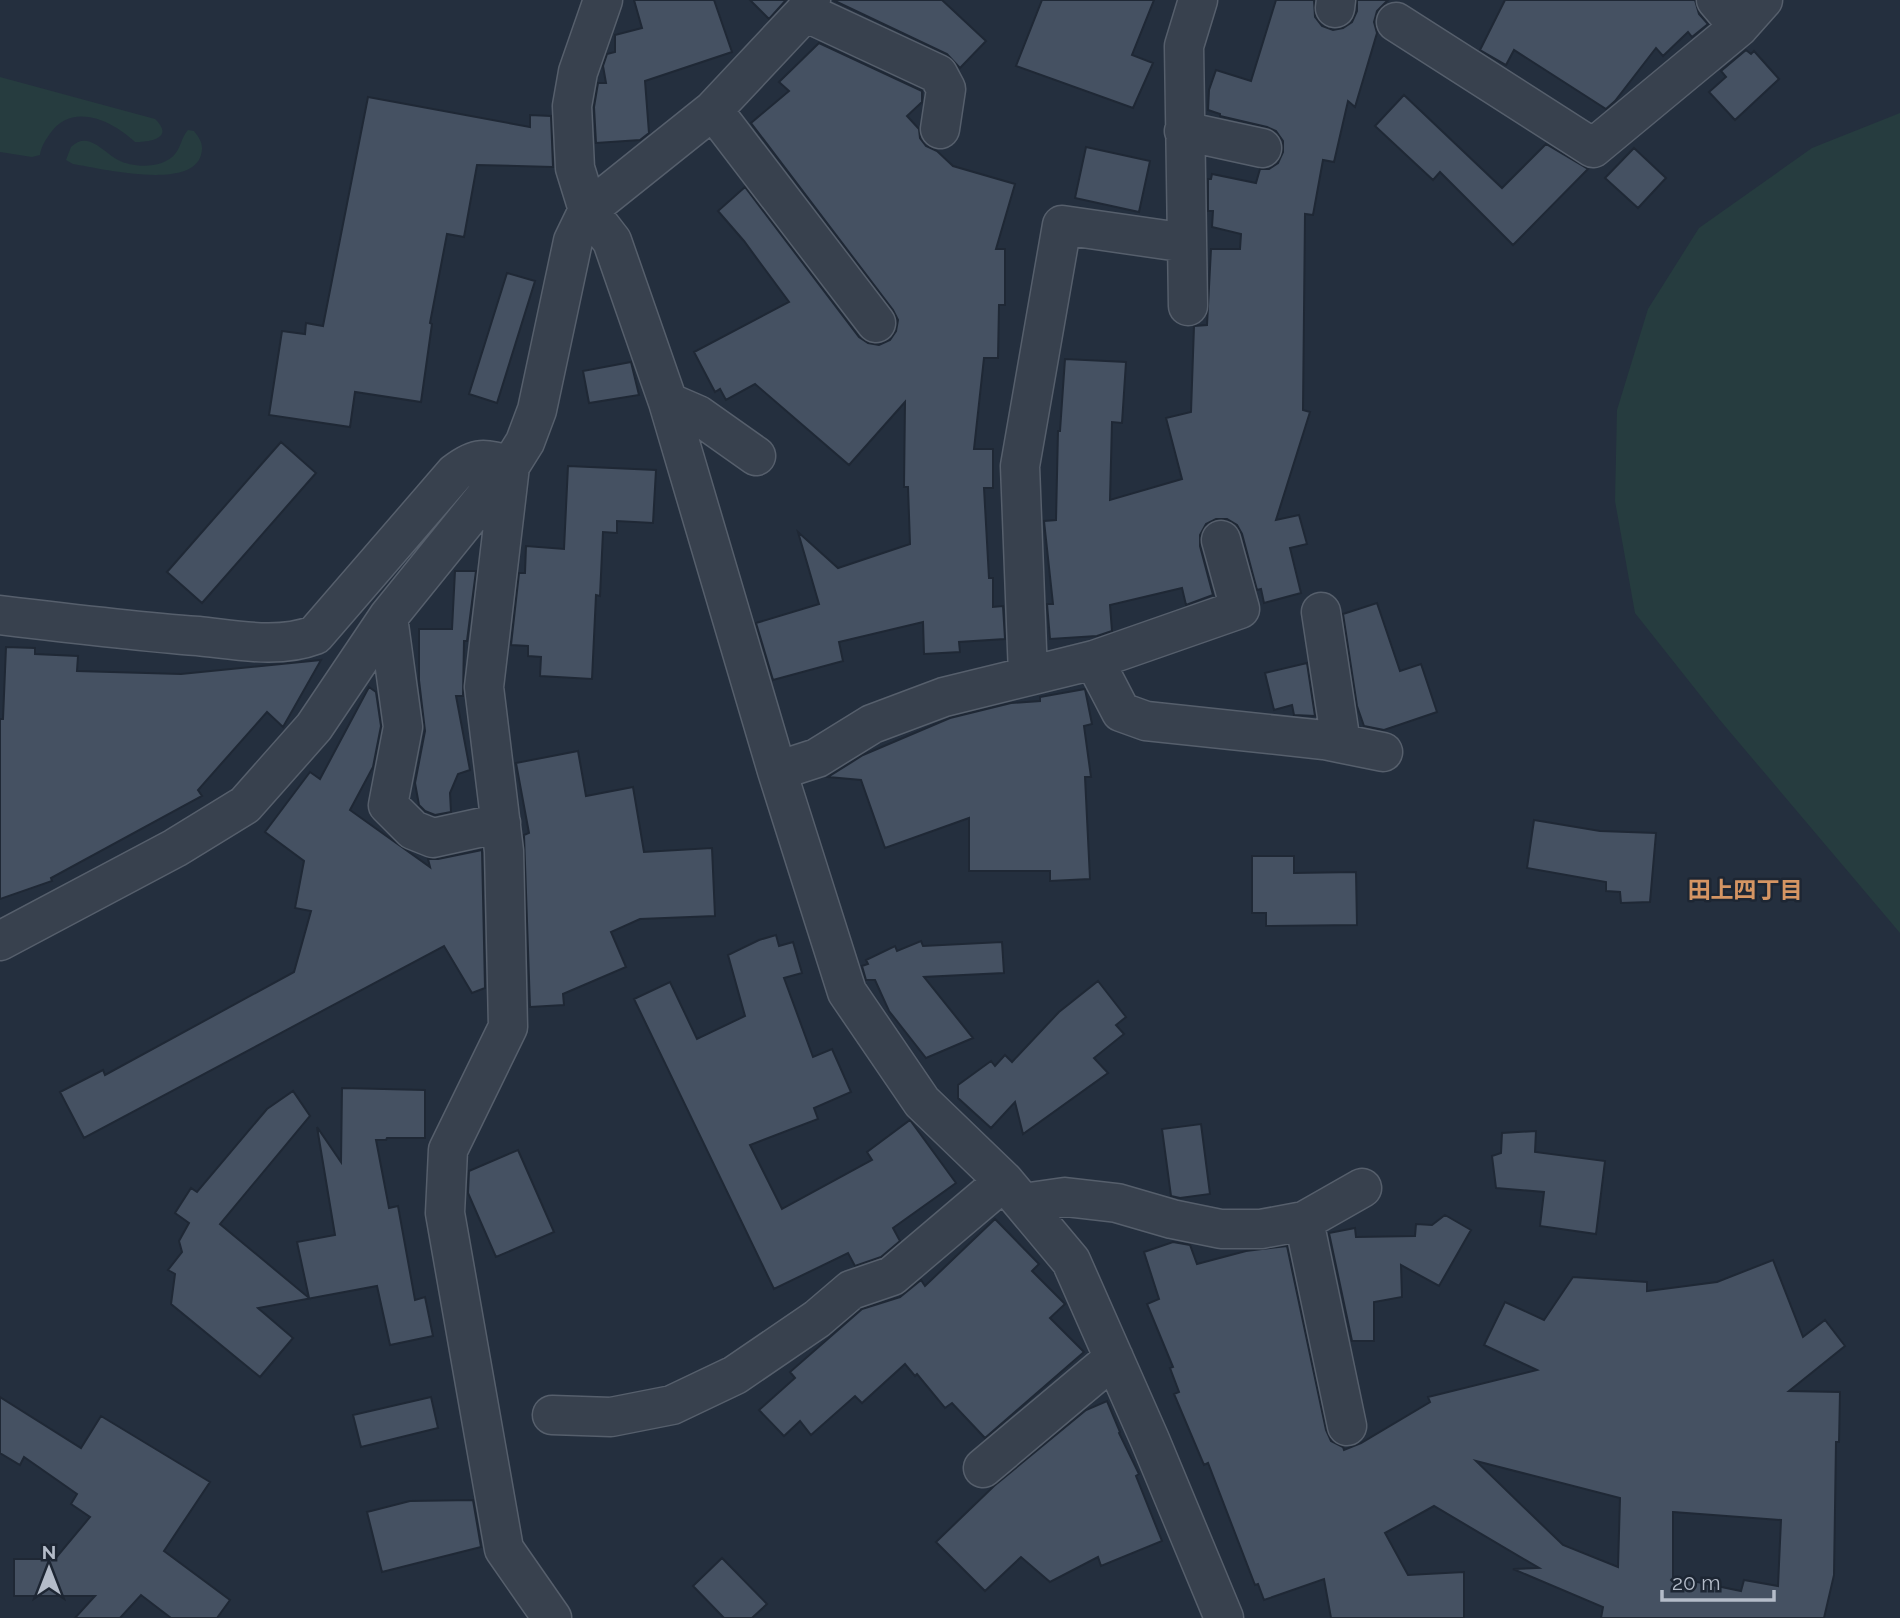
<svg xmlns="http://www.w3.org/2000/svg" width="1900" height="1618" viewBox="0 0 1900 1618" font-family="Raleway,'Noto Sans JP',sans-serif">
	<rect width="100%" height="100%" fill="#242f3e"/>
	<path fill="#263c3f" d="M0,77l155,42c20,19 -5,23 -20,23 -23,-22 -64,-41 -86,-7 -4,6 -8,12 -9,20l-8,2 -32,-5z
		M1900,113v820l-181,-214 -84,-106 -20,-112 2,-91 31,-101 51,-81 113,-80z
		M188,130l6,1c6,8 10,13 7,24 -10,36 -102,13 -128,9l-7,-4 5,-13c17,-17 32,5 47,13 15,8 45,9 57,-6 6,-7 6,-16 13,-24z"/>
	<path fill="#455162" stroke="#1f2835" stroke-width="2" fill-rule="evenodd" d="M634,0h80l18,52 -87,29 4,52 -9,7 -44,3 -2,-36 4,-24h8l-3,-17 4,-12 8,-2v-17l27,-7z
		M750,0h36l-17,19z
		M833,0h109l44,41 -26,27 -13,-14z
		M1042,0h112l-22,55 21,8 -20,45 -117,-42z
		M1276,0h38l1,17 7,9 11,4 10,-2 9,-6 5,-11v-11h31l-11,11 -3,11 3,11 -22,74 -7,-6 -14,61 -11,-2 -10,55 -8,-1 -2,196 7,2 -34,108 23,-5 8,29 -17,4 11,45 -37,10 -3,-14 -4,1 -15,-56 -5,-9 -10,-6h-11l-10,5 -6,11v11l13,49 -27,10 -4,-17 -72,17 2,26 -15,5 -47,3 -3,-35h6l-9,-83 12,-1 2,-89h2l5,-72 61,3 -4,61 -10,-1 -2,78 72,-21 -16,-61 25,-6 3,-86 13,-1 4,-76h29l1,-15 -29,-7 1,-16h-5v-32h3l1,-5 44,9 4,-14h9l9,-6 5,-11v-11l-7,-10 -9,-4 -47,-11v-2l-12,-4 1,-20 7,-20 35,11z
		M1505,0h190l4,14 9,10 -16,13 -4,-5 -25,24 -7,-8 -41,53 -9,8 -92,-59 -8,15 -26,-15z
		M819,43l103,48v11l-15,14 12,13 1,9 6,8 11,5 16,15 62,18 -19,65h9v56h-6l-1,53h-14l-10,91h19v39h-9l5,90h4v29l10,-1 2,33 -46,3 1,10 -36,2 -1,-32 -84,20 4,19 -70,19 -17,-57 63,-19 -21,-72 40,36 72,-24 -2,-57h-4l1,-85 -56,63 -94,-81 -29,16 -6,-11 -5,3 -21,-40 95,-50 -45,-61 -26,-30 27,-24 114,150 9,6 11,2 11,-5 6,-9 2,-11 -5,-10 -142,-187 38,-32 -10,-9z
		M1746,50l5,4 3,-3 25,28 -44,41 -26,-28 17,-15 -5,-6z
		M1404,95l98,93 44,-44 42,25 -75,76 -73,-73 -7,8 -58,-54z
		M368,97l162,30v-12l21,1 2,51 -76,-2 -13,72 -17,-3 -17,89 2,1 -11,78 -66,-10 -5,35 -81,-12 13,-84 23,3 1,-11 17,3z
		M1086,147l64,14 -11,51 -64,-14z
		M1634,148l32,30 -28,30 -33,-30z
		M507,273l28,8 -38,122 -28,-9z
		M631,362l8,33 -50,8 -6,-32z
		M281,442l35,31 -114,130 -35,-31z
		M568,466l88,4 -3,53 -36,-2v12l-14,-1 -3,64 -4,-1 -4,84 -52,-3 1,-19 -13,-1v-10l-17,-1 8,-72h6l1,-27 38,3z
		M455,571h21l-9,70h-3l-1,55h-7l14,74 -12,4 -8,19 1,19 -16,3 -10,-4 -6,-6 -4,-22 10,-52 -6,-51v-51h33z
		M1377,603l23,68 21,-7 16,48 -53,18 -20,-4 -7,-20 -14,-92z
		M6,647l29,1v6l43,2 -1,15 104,3 140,-14 -38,67 -16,-15 -69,78 4,6 -151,82 1,3 -52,18v-180h3z
		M1307,663l8,53 -21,-1 -2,-10 -18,5 -9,-37z
		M369,687l7,5 5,34 -8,41 -23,43 80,57 -2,-8h10l44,-9 3,138 -13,5 -28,-47 -360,192 -24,-46 43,-22 2,5 189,-103 17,-61 -16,-3 9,-47 -39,-29 45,-60 10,7z
		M1085,689l7,35 -8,2 7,51h-6l5,102 -40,2v-10h-81v-53l-84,30 -24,-68 -33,-3 35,-22 87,-37 61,-15 29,-2v-4z
		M578,751l8,45 47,-9 11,65 68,-4 3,68 -75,3 -29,13 15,35 -63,27 1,11 -34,2 -6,-172 5,-2 -13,-70z
		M1534,820l66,11 56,2 -6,69 -29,1 -1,-11 -14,-1v-9l-79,-14z
		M1252,856h42v17l62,-1 1,53 -91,1v-13h-14z
		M776,935l3,11 14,-4 9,31 -18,5 29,79 19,-8 19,43 -37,16 4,11 -68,26 32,64 90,-49 -5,-8 43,-32 46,63 -63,45 7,13 -19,16 -26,9 -7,-13 -74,36 -140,-290 36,-17 27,57 48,-23 -17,-61 31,-15z
		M921,941l2,5 79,-4 2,31 -80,4 49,61 -47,20 -37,-47 -14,-31h-9l-4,-14 6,-2 -2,-4 29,-14 2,5z
		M1098,981l28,36 -10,8 8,9 -30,24 14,15 -85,61 -8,-32 -24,26 -33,-30v-13l33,-24 4,5 10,-11 7,7 47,-50z
		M342,1088l83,2v48h-38l-1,2h-10l13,68 9,-2 17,94 10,-3 8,39 -43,9 -13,-59 -119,22 35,30 -33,39 -89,-73 4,-30 -7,-4 14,-18 -3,-11 10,-18 -14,-10 16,-25 6,4 70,-83 26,-18 17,25 -90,108 89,74 -12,-56 38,-7 -18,-108 24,35z
		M1201,1124l9,70 -30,4 -9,-2 -9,-67z
		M1536,1131l-1,21 70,9 -9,73 -56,-8 4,-34 -48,-4 -4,-32 9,-3 1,-20z
		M518,1150l36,82 -58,25 -28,-64 1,-22z
		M1445,1215l26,15 -32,56 -38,-21 1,32 -28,5v39h-22l-23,-108 26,-5 1,9 59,-1 1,-12 16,1z
		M995,1219l44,45 -7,7 33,33 -15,14 34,34 -99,86 -33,-35 -7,5 -28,-34 -2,2 -10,-12 -43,39 -7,-7 -44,39 -11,-14 -16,15 -25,-26 36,-32 -5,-6 72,-63 38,-12 21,-17 4,6z
		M1173,1242l17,3 7,19 49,-13 41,-5 39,184 5,11 12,6 1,3 17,-7 69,-41 -2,-5 109,-27 -53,-25 21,-43 39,18 29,-43 74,5v9l70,-9 56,-22 30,77 22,-17 20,26 -56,45 51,1 -1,50h-3l-2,133 -10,43h-223l2,-11 -90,-38 26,-1 -105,-62 -49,27 23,42 56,-3v46h-133l-7,-39 -60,21 -6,-16 -3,1 -47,-122 -4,2 -30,-71 5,-2 -9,-24 3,-1 -26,-63 12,-5 -15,-47zM1476,1461l144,37 -2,69 -55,-22zM1673,1512l108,8 -3,66 -34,-6 -3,11 -68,-14z
		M0,1397l81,51 20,-32 109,66 -46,69 66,49 -13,18h-46l-30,-23 -21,23h-45l20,-22h-81v-37h41l35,-42 -19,-13 6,-10 -53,-37 -4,8 -20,-12z
		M431,1397l7,31 -77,19 -8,-32z
		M1107,1401l13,31 -1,1 20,41 -3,2 26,65 -61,25 -3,-9 -48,25 -29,-25 -36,34 -49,-49 58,-56 92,-76z
		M473,1500l8,47 -99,25 -15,-60 43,-11z
		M722,1558l45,46 -15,14h-28l-31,-32z"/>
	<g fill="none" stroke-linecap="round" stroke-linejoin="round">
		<g stroke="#565f6c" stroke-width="41">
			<path id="street" d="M603,0l-25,72 -6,34 3,62 13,42 24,31 56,161 109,369 70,221 75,110 82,79 67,80 79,179 74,178
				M1716,0l23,27
				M1335,8l1,-8
				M805,12l133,62 8,15 -6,40
				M1396,22l197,126 146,-121 24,-27
				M713,110l163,213
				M1184,131l78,17
				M1188,306l-4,-260 14,-46
				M668,402l30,13 58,41
				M510,466l-26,221 20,164 4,176 -60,123 -3,63 59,336 48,69
				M1321,612l20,131
				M0,615c66,8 132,16 198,21 39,4 80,13 117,-1l140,-162c22,-17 29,-15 55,-7
				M388,617l15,110 -15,78 25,25 20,8 68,-15
				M1094,660l27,52 25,9 178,19 59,12
				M1028,675l-8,-209 42,-241 125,18
				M777,771l40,-13 55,-34 72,-27 150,-37 146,-51 -19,-69
				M0,941l175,-93 70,-43 69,-78 74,-110 122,-151 15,-24 12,-32 36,-169 15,-31 125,-100 92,-98 6,-12
				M1023,1203l42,-6 52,6 55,16 49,10h40l43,-8 58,-33
				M1304,1221l43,205
				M552,1415l59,2 61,-12 63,-30 82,-56 34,-29 41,-14 112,-95
				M983,1468l131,-110"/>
		</g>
		<use href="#street" stroke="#38414e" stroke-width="38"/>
	</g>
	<g text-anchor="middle" stroke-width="5" stroke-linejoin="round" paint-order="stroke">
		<g font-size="23" font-weight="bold" fill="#d59563" stroke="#1d2633">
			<text x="1745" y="898">田上四丁目</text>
		</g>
	</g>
	<g transform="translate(49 1569)" stroke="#1d2633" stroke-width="5" paint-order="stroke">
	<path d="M0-5L12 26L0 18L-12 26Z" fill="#b4bcc9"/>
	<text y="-10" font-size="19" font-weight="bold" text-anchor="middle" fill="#b4bcc9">N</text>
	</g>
	<path d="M1662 1590v10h112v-10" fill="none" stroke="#b4bcc9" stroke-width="3.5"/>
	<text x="1672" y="1590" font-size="21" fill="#b4bcc9" stroke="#1d2633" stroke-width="5" paint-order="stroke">20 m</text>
</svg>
